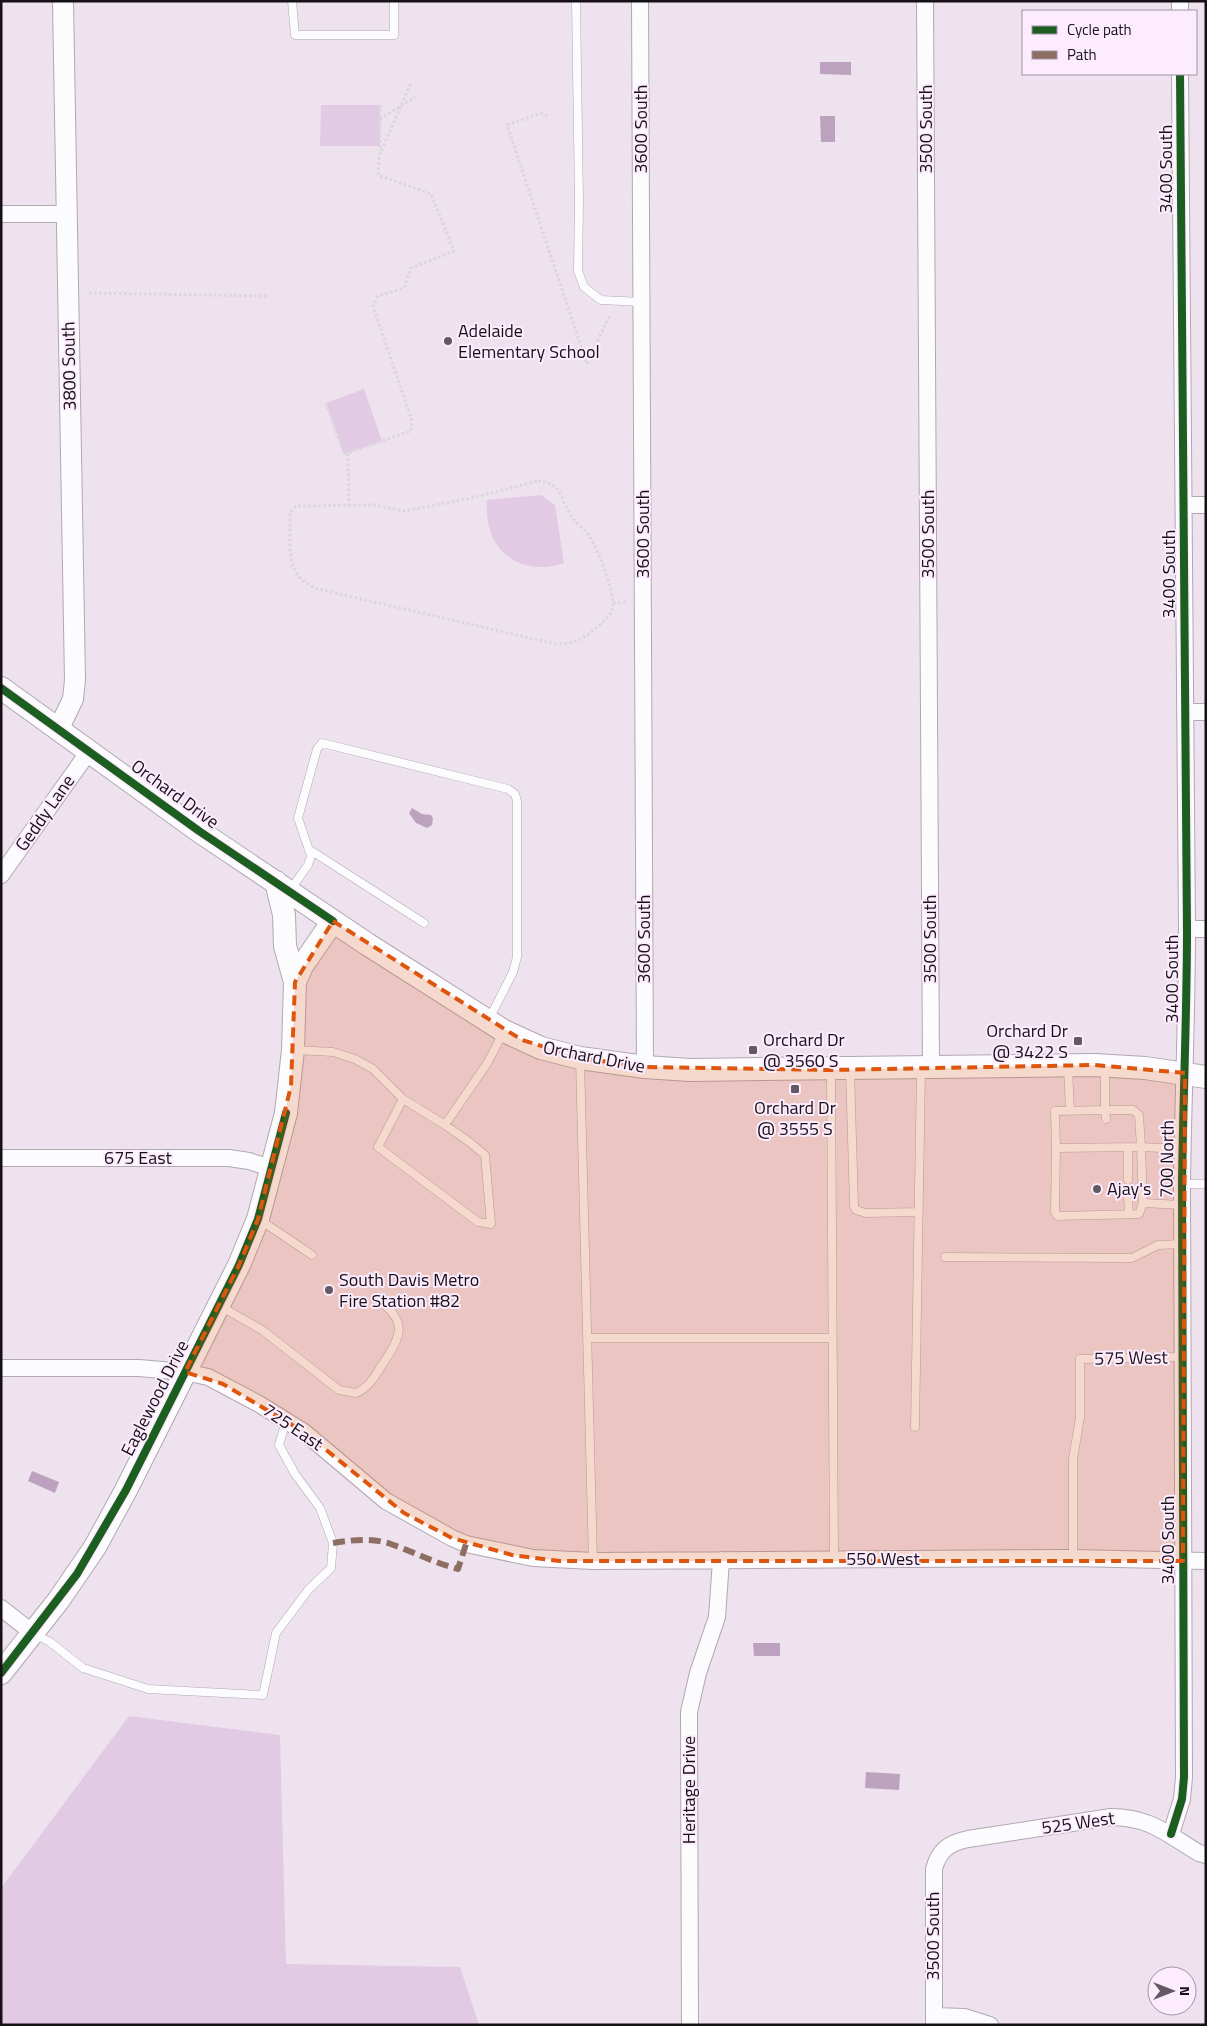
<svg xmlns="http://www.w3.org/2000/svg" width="1207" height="2026" viewBox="0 0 1207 2026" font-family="'Titillium Web',sans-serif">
	<rect width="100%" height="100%" fill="#eee2ef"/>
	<path fill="#e2cae5" d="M321,105h59v41h-60z
		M364,389l18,52 -38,13 -18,-51z
		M541,495l14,10 9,58c-47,15 -81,-15 -77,-63z
		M129,1716l151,19 6,229 174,3 19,58h-478v-137z"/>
	<path fill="#bda2bf" d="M820,62h31v13l-31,-1z
		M820,116h15v26h-14z
		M412,808l10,6 9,1 2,3 -1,7 -5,3 -11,-5 -7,-10z
		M32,1471l27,11 -4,11 -27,-12z
		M753,1643h27v13h-26z
		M866,1772l34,2 -1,16 -34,-2z"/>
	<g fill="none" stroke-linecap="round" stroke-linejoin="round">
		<g stroke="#b1a8b2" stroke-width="9">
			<path id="service" d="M292,1l3,34h99v-34
				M576,1l3,201 -1,69 6,16 17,13 41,2
				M310,850l114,73
				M291,889l17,-24 3,-9 -13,-38 19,-69 5,-6 186,46 7,5 2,7v156l-4,15 -24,47
				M294,1050l39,2 22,7 18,10 30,30 42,26 43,-63 15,-29
				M580,1060l13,501
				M1068,1068l2,43
				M1105,1068v42h28l6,5 2,32 -85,1 -1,-37 50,-1 1,9
				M850,1070l4,136 2,4 10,3 53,-1
				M831,1071l3,488
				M403,1099l-25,48 100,75 13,2 -6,-69 -17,-14 -23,-16
				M1056,1148l-1,64 3,4 81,-2 4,-11 -2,-56 41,2
				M1128,1180v-33
				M1182,1184h24
				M1128,1196l1,18
				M1143,1203l39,2
				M260,1220l52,35
				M945,1257l187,1 26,-13 24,-1
				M220,1306l42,24 77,60 17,3c14,-6 19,-17 26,-28 21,-32 26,-43 -7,-68
				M587,1338h245
				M915,1427l6,-357
				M1073,1558v-99l7,-42v-58l102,-2
				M35,1634l15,8 33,26 65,21 115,6 13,-62 33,-44 22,-21 2,-25 -13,-35 -25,-34 -16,-29 7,-24"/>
		</g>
		<g stroke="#b1a8b2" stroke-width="18">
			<path id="minor" d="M640,1l5,1066
				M925,1l6,1067
				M1180,1v10
				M1,214h66
				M1184,505h22
				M1185,712h21
				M1,875l89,-125
				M1187,929h19
				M1,1158h228l20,3 24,8
				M1,1368h138l46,4 23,5 51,27 45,28 82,69 66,37 14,6 67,14 60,3 480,-3 133,3
				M1,1608l32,25
				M1171,1834l11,-35 2,-22 -2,-593c1,-85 5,-170 5,-255l-7,-855
				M934,2016l31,1 25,8
				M690,2025l-1,-313 9,-39 19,-56 4,-57
				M934,2025v-156c5,-19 15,-26 34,-30l143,-22c39,0 56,17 88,36l7,2"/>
		</g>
		<g stroke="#b1a8b2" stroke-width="22">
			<path id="tertiary" d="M59,728l14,-29 2,-19 -12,-679"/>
		</g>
		<g stroke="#b1a8b2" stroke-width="24">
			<path id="secondary" d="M1,688l198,143 168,113 137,87 37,17 39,10 65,9 45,3 405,-5 50,3 61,9
				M276,882l8,33 1,31 10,36
				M1,1673l57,-72 37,-54 31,-57 113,-225 19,-46 28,-106 7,-63 2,-68 7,-16 31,-45"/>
		</g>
		<path stroke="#dad6db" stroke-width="3" stroke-dasharray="2.5 2.5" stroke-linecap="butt" d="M380,105v46
			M547,116l-5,-3 -35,12 80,239 23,-49
			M380,119l35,-22
			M89,293l178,3
			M326,403l18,51 4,-1
			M538,481c25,3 21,16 32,33 5,9 15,15 20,23 8,13 27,59 22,73 -2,7 -9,12 -15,17 -13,12 -23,17 -41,17l-234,-54c-40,-11 -31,-45 -32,-78l6,-6 79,-1 29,6 63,-12z
			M349,506l-1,-53 63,-22 1,-10 -39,-115 5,-10 26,-8 7,-20 43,-17 -23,-57 -53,-19 1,-19 32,-73
			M613,603l13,-1"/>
		<use href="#service" stroke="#fcfbfd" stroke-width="8"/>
		<use href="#minor" stroke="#fcfbfd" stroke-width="16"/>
		<use href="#tertiary" stroke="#fcfbfd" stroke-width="20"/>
		<use href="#secondary" stroke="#fcfbfd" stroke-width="22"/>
		<path stroke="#8d6e63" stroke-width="6" stroke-dasharray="12 6" stroke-linecap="butt" d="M333,1543c19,-3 37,-5 55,0 24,8 46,20 70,26l8,-25"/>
		<g stroke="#fcecfe" stroke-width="11">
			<path id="cycleway" d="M1,688l198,143 134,90
				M1,1673l76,-99 49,-84 113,-225 19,-46 28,-106
				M1171,1834l11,-35 2,-22 -2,-593c1,-85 5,-170 5,-255l-7,-855"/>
		</g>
		<use href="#cycleway" stroke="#1b5e20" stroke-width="8"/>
	</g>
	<path fill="#de550d" fill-opacity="0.2" stroke="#de550d" stroke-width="4" stroke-dasharray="10 6" stroke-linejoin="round" d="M333,921l189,119 58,18 65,9 186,3 264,-5 90,8 -2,488h-623l-48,-6 -60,-17 -48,-25 -100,-81 -81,-48 -38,-12 54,-107 19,-46 33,-133 4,-104z"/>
	<g fill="#625a63" stroke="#fcecfe" stroke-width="2">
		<circle cx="448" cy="341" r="5"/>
		<rect x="1073" y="1036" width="10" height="10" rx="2.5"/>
		<rect x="748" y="1045" width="10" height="10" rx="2.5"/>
		<rect x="790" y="1084" width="10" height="10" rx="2.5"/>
		<circle cx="1097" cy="1189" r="5"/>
		<circle cx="329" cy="1290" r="5"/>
	</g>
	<g text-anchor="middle" stroke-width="4" stroke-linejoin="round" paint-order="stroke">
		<g font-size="18" fill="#171017" stroke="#fcecfe">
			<text transform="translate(641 129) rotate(-90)" y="6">3600 South</text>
			<text transform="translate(926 129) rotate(-90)" y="6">3500 South</text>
			<text transform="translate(1166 169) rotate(-90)" y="6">3400 South</text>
			<text transform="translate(69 366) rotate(-91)" y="6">3800 South</text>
			<text transform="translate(643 534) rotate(-90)" y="6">3600 South</text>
			<text transform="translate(928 534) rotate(-90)" y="6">3500 South</text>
			<text transform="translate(1169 574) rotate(-90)" y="6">3400 South</text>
			<text transform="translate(175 794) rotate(36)" y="6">Orchard Drive</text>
			<text transform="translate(45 813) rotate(-55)" y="6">Geddy Lane</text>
			<text transform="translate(644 939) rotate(-90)" y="6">3600 South</text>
			<text transform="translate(930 939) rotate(-90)" y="6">3500 South</text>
			<text transform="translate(1172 979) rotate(-90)" y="6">3400 South</text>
			<text transform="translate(594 1057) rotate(11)" y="6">Orchard Drive</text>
			<text x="138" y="1164">675 East</text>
			<text transform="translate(1167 1159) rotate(-89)" y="6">700 North</text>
			<text transform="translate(1131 1358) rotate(-1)" y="6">575 West</text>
			<text transform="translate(155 1398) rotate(-63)" y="6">Eaglewood Drive</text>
			<text transform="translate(293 1427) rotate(34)" y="6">725 East</text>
			<text transform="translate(1168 1540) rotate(-90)" y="6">3400 South</text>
			<text x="883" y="1565">550 West</text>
			<text transform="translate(689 1790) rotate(-90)" y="6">Heritage Drive</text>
			<text transform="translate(1078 1823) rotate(-8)" y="6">525 West</text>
			<text transform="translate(933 1936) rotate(-90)" y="6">3500 South</text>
		</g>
		<g font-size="18" fill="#171017" stroke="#fcecfe" text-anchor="start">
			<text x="458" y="337">Adelaide<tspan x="458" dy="21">Elementary School</tspan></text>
			<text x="1068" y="1037" text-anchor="end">Orchard Dr<tspan x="1068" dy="21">@ 3422 S</tspan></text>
			<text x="763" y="1046">Orchard Dr<tspan x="763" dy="21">@ 3560 S</tspan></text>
			<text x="795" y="1114" text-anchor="middle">Orchard Dr<tspan x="795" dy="21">@ 3555 S</tspan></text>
			<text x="1107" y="1195">Ajay's</text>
			<text x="339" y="1286">South Davis Metro<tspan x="339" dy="21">Fire Station #82</tspan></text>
		</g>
	</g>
	<rect width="1207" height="2026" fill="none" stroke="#171017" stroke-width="5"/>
	<rect x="1022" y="10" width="175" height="65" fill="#fcecfe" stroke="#a094a2"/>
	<rect x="1032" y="26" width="25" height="8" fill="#1b5e20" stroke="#a094a2"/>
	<text x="1067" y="35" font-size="15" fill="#171017">Cycle path</text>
	<rect x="1032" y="51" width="25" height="8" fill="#8d6e63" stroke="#a094a2"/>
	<text x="1067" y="60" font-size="15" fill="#171017">Path</text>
	<g transform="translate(1172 1991) rotate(90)"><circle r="24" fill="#fcecfe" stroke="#a094a2"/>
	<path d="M0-4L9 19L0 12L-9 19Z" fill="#625a63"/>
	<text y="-8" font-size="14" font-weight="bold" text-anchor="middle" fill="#171017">N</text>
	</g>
</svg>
